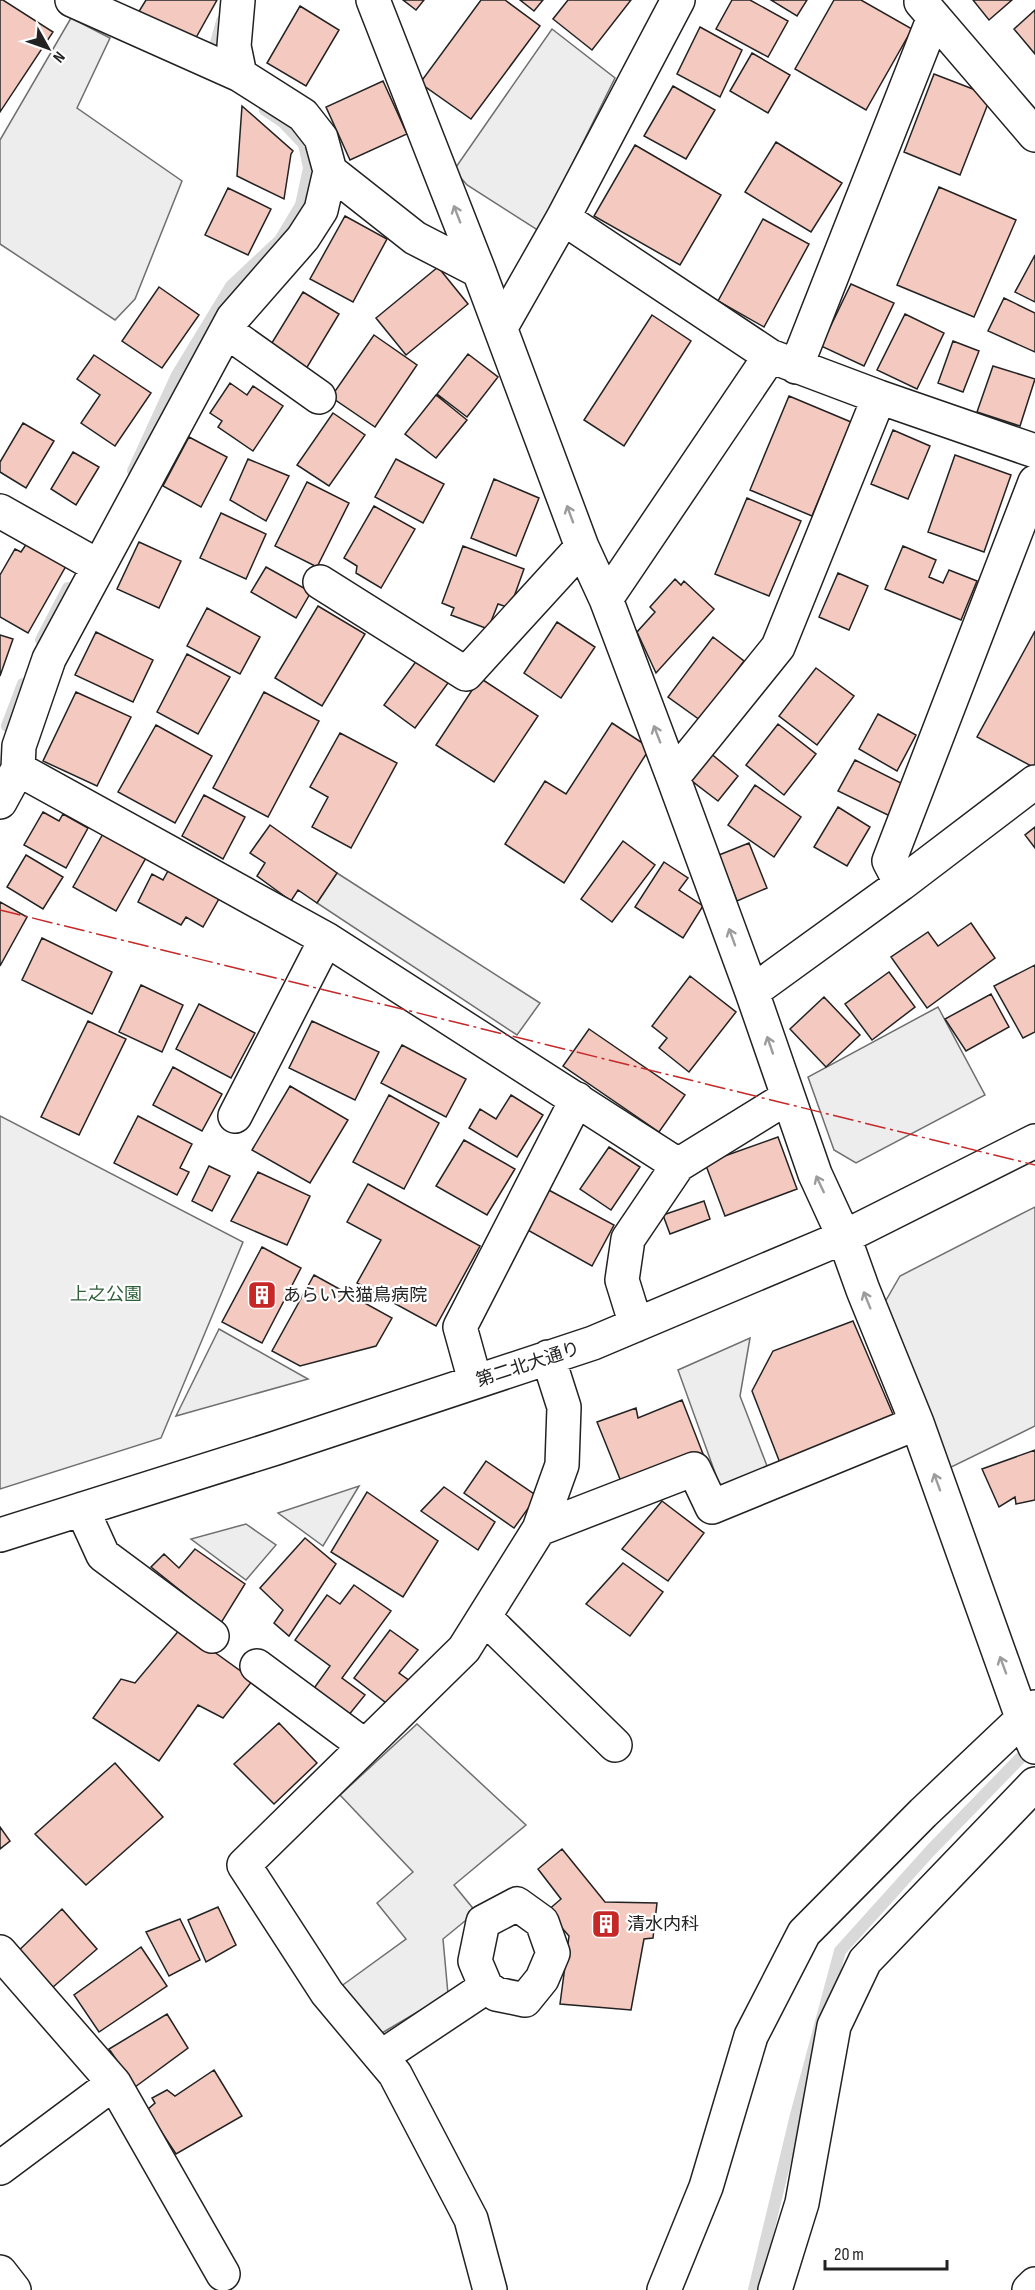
<svg xmlns="http://www.w3.org/2000/svg" width="1035" height="2290" viewBox="0 0 1035 2290" font-family="'Sofia Sans Condensed','Noto Sans JP',sans-serif">
	<rect width="100%" height="100%" fill="#fff"/>
	<path fill="#eee" stroke="#6f6f6f" stroke-width="1.5" d="M0,1116l243,126 -82,196 -161,51z"/>
	<path fill="#ededed" stroke="#6f6f6f" stroke-width="1.5" d="M71,18l39,20 -33,70 105,73 -47,118 -20,21 -115,-76v-104z
		M552,29l63,49 -76,153 -72,-46 -13,-15z
		M337,873l203,130 -23,32 -200,-132z
		M938,1007l47,88 -129,68 -22,-13 -26,-73z
		M1035,1207v219l-100,49 -50,-173 15,-26z
		M219,1329l89,50 -132,37z
		M750,1338l-10,58 29,75 -47,21 -44,-122z
		M359,1486l-36,60 -45,-33z
		M246,1524l30,21 -30,35 -55,-41z
		M417,1724l109,101 -72,60 22,27 -33,27 5,55 -66,39 -42,-46 66,-48 -29,-36 36,-31 -73,-77z"/>
	<g fill="none" stroke-linecap="round" stroke-linejoin="round">
		<path stroke="#d9d9d9" stroke-width="12" d="M214,50l8,-29
			M133,471l44,-96 54,-89 49,-46 21,-35 8,-37 -5,-24 -21,-22 -18,-12
			M41,640l27,-52
			M7,726l16,-42
			M754,2290l42,-175 44,-164 91,-101 101,-104"/>
	</g>
	<path fill="#f3c9c0" stroke="#222" stroke-width="1.5" d="M0,0h3l50,32 -53,80z
		M146,0h71l-24,43 -55,-30z
		M403,0h21l-8,10z
		M481,0h24l35,26 -69,93 -51,-36z
		M520,0h23l-9,11z
		M568,0h63l-39,50 -39,-31z
		M732,0h18l38,21 -20,36 -52,-28z
		M771,0h36l-10,16z
		M834,0h27l51,29 -46,81 -71,-41z
		M973,0h39l-23,20z
		M300,6l39,24 -33,56 -39,-23z
		M1035,10v44l-21,-25z
		M700,27l42,23 -22,47 -43,-23z
		M752,53l38,22 -22,38 -38,-22z
		M934,74l57,22 -31,79 -56,-23z
		M383,81l24,53 -57,26 -24,-53z
		M673,86l42,24 -29,49 -42,-23z
		M242,106l51,45 -2,3 -7,45 -47,-23z
		M776,142l66,41 -31,49 -66,-40z
		M635,145l86,50 -41,70 -86,-49z
		M939,187l77,33 -42,97 -77,-32z
		M228,188l43,21 -23,46 -43,-20z
		M345,216l42,23 -34,63 -43,-23z
		M763,219l46,25 -45,83 -46,-26z
		M1035,255v47l-20,-10z
		M438,267l30,37 -62,51 -30,-37z
		M851,284l43,19 -30,63 -43,-20z
		M159,287l40,28 -37,53 -40,-27z
		M303,292l36,22 -33,55 -36,-23z
		M1004,298l31,15v39l-47,-21z
		M905,314l39,19 -27,56 -40,-19z
		M652,315l39,26 -67,105 -40,-26z
		M374,335l43,30 -42,62 -44,-30z
		M953,341l26,10 -16,41 -25,-9z
		M468,354l30,23 -31,40 -30,-23z
		M94,355l57,38 -36,53 -34,-23 19,-28 -23,-16z
		M993,366l42,13 -15,47 -43,-14z
		M230,383l17,12 6,-9 30,20 -30,45 -35,-24 4,-6 -12,-8z
		M436,395l31,25 -31,38 -31,-24z
		M789,396l62,26 -39,94 -62,-26z
		M333,413l32,22 -36,51 -32,-21z
		M23,423l31,18 -28,47 -26,-16v-10z
		M893,430l37,16 -22,53 -37,-15z
		M189,437l38,20 -26,50 -38,-21z
		M73,452l26,15 -23,38 -25,-16z
		M955,455l56,20 -27,77 -56,-20z
		M248,459l41,17 -23,45 -36,-21z
		M396,459l48,25 -21,39 -48,-26z
		M494,479l45,19 -23,58 -45,-18z
		M307,482l42,21 -32,64 -42,-21z
		M747,498l54,23 -32,75 -54,-22z
		M374,506l41,23 -34,59 -25,-15 1,-7 -13,-8z
		M221,513l45,21 -20,45 -46,-21z
		M139,542l42,19 -22,47 -42,-19z
		M27,543l39,23 -38,67 -28,-16v-42l15,-26 6,3z
		M463,546l61,23 -14,39 -12,-4 -10,25 -37,-14 3,-7 -12,-5z
		M903,546l33,14 -7,17 14,6 6,-13 28,11 -16,39 -76,-31z
		M266,567l45,25 -15,26 -45,-26z
		M838,573l30,13 -19,44 -30,-13z
		M675,579l6,6 3,-4 30,28 -58,64 -19,-41 18,-20 -5,-5z
		M318,606l47,28 -43,72 -47,-28z
		M207,608l53,29 -20,37 -53,-28z
		M557,622l38,25 -34,51 -37,-25z
		M1035,631v137l-58,-31z
		M96,632l57,28 -20,42 -58,-27z
		M0,635l13,4 -13,37z
		M713,637l31,24 -44,59 -32,-23z
		M187,654l43,23 -32,57 -41,-22z
		M420,656l31,23 -36,49 -31,-23z
		M816,668l38,28 -37,49 -38,-29z
		M480,678l58,38 -44,66 -58,-37z
		M76,692l55,25 -34,69 -54,-25z
		M264,692l55,29 -51,96 -55,-29z
		M878,714l38,21 -19,36 -38,-22z
		M612,723l38,25 -86,135 -59,-39 40,-63 21,13z
		M778,724l38,30 -32,41 -38,-30z
		M156,725l56,31 -37,67 -57,-31z
		M340,733l57,30 -46,85 -39,-21 16,-30 -18,-10z
		M709,752l29,24 -20,25 -30,-23z
		M855,760l52,26 -15,31 -54,-26z
		M755,785l46,32 -27,40 -46,-32z
		M204,795l41,22 -22,42 -41,-23z
		M838,807l32,20 -23,39 -33,-19z
		M43,812l16,9 4,-7 25,14 -22,40 -42,-23z
		M270,825l67,48 -20,30 -19,-13 -7,11 -34,-25 8,-13 -15,-10z
		M1035,827v21l-10,-13z
		M104,832l43,24 -31,55 -43,-24z
		M623,841l32,24 -43,57 -31,-23z
		M749,843l18,45 -30,13 -18,-46z
		M26,855l37,22 -20,32 -36,-22z
		M664,862l24,16 -9,12 24,16 -20,32 -48,-31z
		M169,869l51,28 -17,30 -17,-10 -5,8 -43,-23 14,-28 11,6z
		M0,902l27,15 -27,49z
		M971,923l24,35 -68,50 -36,-51 37,-25 10,14z
		M42,938l70,34 -20,42 -70,-34z
		M1035,965v67l-12,6 -29,-52z
		M889,972l26,35 -43,33 -27,-36z
		M690,976l46,36 -47,60 -30,-24 8,-10 -15,-12z
		M141,985l42,20 -21,47 -43,-20z
		M991,994l18,33 -43,24 -21,-32z
		M824,997l36,38 -34,32 -36,-38z
		M199,1004l56,29 -24,45 -55,-29z
		M88,1021l38,18 -47,96 -38,-18z
		M312,1021l67,31 -24,48 -66,-32z
		M589,1029l96,66 -26,37 -96,-66z
		M402,1045l64,34 -20,38 -65,-34z
		M173,1067l49,27 -20,37 -49,-26z
		M290,1086l58,34 -38,63 -58,-33z
		M389,1095l50,28 -35,66 -51,-27z
		M511,1095l32,20 -26,42 -48,-29 11,-19 16,10z
		M138,1116l54,28 -12,24 9,4 -12,23 -63,-32z
		M778,1137l19,52 -72,27 -20,-53z
		M464,1140l51,29 -28,46 -51,-29z
		M609,1147l31,20 -29,43 -31,-21z
		M209,1166l21,10 -18,35 -20,-10z
		M258,1172l52,24 -23,49 -56,-24z
		M368,1184l112,62 -44,80 -79,-43 24,-43 -34,-18z
		M545,1188l69,37 -22,41 -68,-38z
		M704,1201l6,18 -40,15 -7,-19z
		M262,1247l39,21 -39,75 -40,-21z
		M314,1275l78,43 -16,28 -76,20 -28,-15z
		M853,1321l42,98 -113,49 -30,-77 21,-40z
		M682,1400l23,59 -81,30 -27,-67 39,-14 2,10z
		M1035,1450v50l-19,4 -1,-7 -16,10 -17,-38z
		M486,1461l51,35 -23,32 -50,-35z
		M444,1487l51,35 -17,28 -57,-39z
		M367,1492l71,49 -35,56 -72,-45z
		M662,1501l42,32 -36,48 -46,-32z
		M305,1538l31,26 -47,72 -15,-13 9,-13 -23,-22z
		M195,1549l50,35 -24,39 -70,-56 13,-13 15,14z
		M623,1563l40,29 -33,44 -44,-32z
		M354,1585l37,26 -49,67 23,17 -17,21 -36,-25 18,-25 -35,-26 32,-45 13,9z
		M181,1628l72,52 -30,38 -25,-13 -39,56 -66,-43 28,-39 14,4z
		M390,1630l28,20 -19,23 11,8 -20,25 -36,-28z
		M279,1723l38,40 -43,41 -40,-40z
		M115,1763l48,54 -77,68 -51,-51z
		M0,1827l10,14 -10,8z
		M562,1849l43,53 52,1 -4,35 -9,1 -13,71 -71,-6 9,-68 -22,-25 14,-12 -23,-30z
		M218,1907l18,38 -30,17 -18,-42z
		M62,1909l35,40 -52,45 -32,-38z
		M180,1919l20,41 -31,16 -23,-44z
		M141,1947l26,39 -68,46 -25,-37z
		M167,2014l21,34 -53,39 -26,-38z
		M214,2070l28,46 -66,38 -29,-44 8,-7 -3,-5 15,-8 8,6z"/>
	<g fill="none" stroke-linecap="round" stroke-linejoin="round">
		<g stroke="#222" stroke-width="36">
			<path id="minor" d="M72,0l168,75 63,40 18,23 9,33 85,67 64,33
				M238,0l-4,46 6,29
				M373,0l106,271 103,276 24,52 67,178 79,215 63,182 29,63 19,53 54,133 106,297 12,27
				M921,2l114,133
				M563,218l207,138 109,41 156,54
				M501,327l62,-109 115,-218
				M226,331l93,66
				M796,367l138,-350
				M0,511l98,55
				M320,582l146,92 116,-127
				M606,599l164,-243
				M18,769l308,170 352,226
				M673,777l105,-130 101,-250
				M0,802l18,-33 1,-23 30,-87 184,-341 70,-80 18,-28 9,-39
				M901,884l-12,-23 146,-379
				M752,992l149,-108 134,-102
				M235,1116l91,-177
				M636,1325l-14,-45 6,-41 50,-74 110,-68
				M475,1381l-15,-54 117,-228
				M82,1509l21,46 109,81
				M539,1529l155,-60 18,38 205,-84
				M0,1535l276,-87 317,-105 251,-106 191,-96
				M484,1617l131,128
				M257,1666l108,80
				M0,1952l114,131 -114,85
				M381,2057l105,-70 -11,-26 8,-39 34,-18 25,18 11,31 -11,26 -17,21 -29,-6 -10,-7
				M114,2083l109,191
				M0,2272l14,18
				M490,2290l-19,-71 -76,-145 -68,-81 -83,-128 220,-216 75,-120 23,-64 2,-58 -16,-50
				M664,2290l42,-103 45,-151 53,-103 119,-120 112,-106
				M775,2290l27,-87 32,-177 31,-65 170,-177
				M1029,2290l6,-6"/>
		</g>
		<use href="#minor" stroke="#fff" stroke-width="33"/>
		<path stroke="#c62828" stroke-width="1.5" stroke-dasharray="21 4.5 3 4.5" stroke-linecap="butt" d="M0,910l1035,255"/>
	</g>
	<defs><path id="oneway-shaft" d="M-6 0H5M1.5-3L5.5 0L1.5 3" fill="none" stroke-width="1.6" stroke-linecap="round" stroke-linejoin="round" transform="scale(1.5)"/></defs>
	<g stroke="#9c9c9c">
		<use href="#oneway-shaft" transform="translate(457 214) rotate(-111)"/>
		<use href="#oneway-shaft" transform="translate(570 514) rotate(-110)"/>
		<use href="#oneway-shaft" transform="translate(657 734) rotate(-111)"/>
		<use href="#oneway-shaft" transform="translate(732 937) rotate(-110)"/>
		<use href="#oneway-shaft" transform="translate(770 1045) rotate(-109)"/>
		<use href="#oneway-shaft" transform="translate(820 1184) rotate(-115)"/>
		<use href="#oneway-shaft" transform="translate(867 1300) rotate(-112)"/>
		<use href="#oneway-shaft" transform="translate(937 1482) rotate(-110)"/>
		<use href="#oneway-shaft" transform="translate(1003 1665) rotate(-110)"/>
	</g>
	<defs>
		<g id="building-square" transform="scale(1.5)"><rect x="-9" y="-9" width="18" height="18" rx="4" fill="#c62828" stroke="#fff"/><path d="M-4-6H4V6H1V3H-1V6H-4ZM-2.5-4.3h1.7v1.8h-1.7ZM.8-4.3h1.7v1.8H.8ZM-2.5-1h1.7V.8h-1.7ZM.8-1h1.7V.8H.8Z" fill="#fff"/></g>
	</defs>
	<g fill-rule="evenodd">
		<use href="#building-square" x="262" y="1295"/>
		<use href="#building-square" x="606" y="1924"/>
	</g>
	<g text-anchor="middle" stroke-width="4.5" stroke-linejoin="round" paint-order="stroke">
		<g font-size="18" fill="#2f5e38" stroke="#fff">
			<text x="106" y="1300">上之公園</text>
		</g>
		<g font-size="18" fill="#222" stroke="#fff" text-anchor="start">
			<text x="283" y="1301">あらい犬猫鳥病院</text>
			<text x="627" y="1930">清水内科</text>
		</g>
		<g font-size="18" fill="#222" stroke="#fff">
			<text transform="translate(528 1364) rotate(-18)" y="6">第二北大通り</text>
		</g>
	</g>
	<g transform="translate(48 48) rotate(130)" stroke="#ffffff" stroke-width="4.5" paint-order="stroke">
	<path d="M0-4.5L10 22L0 15L-10 22Z" fill="#222222"/>
	<text y="-9" font-size="16" font-weight="bold" text-anchor="middle" fill="#222222">N</text>
	</g>
	<path d="M825 2260v9h122v-9" fill="none" stroke="#222222" stroke-width="3"/>
	<text x="834" y="2260" font-size="18" fill="#222222" stroke="#ffffff" stroke-width="4.5" paint-order="stroke">20 m</text>
</svg>
